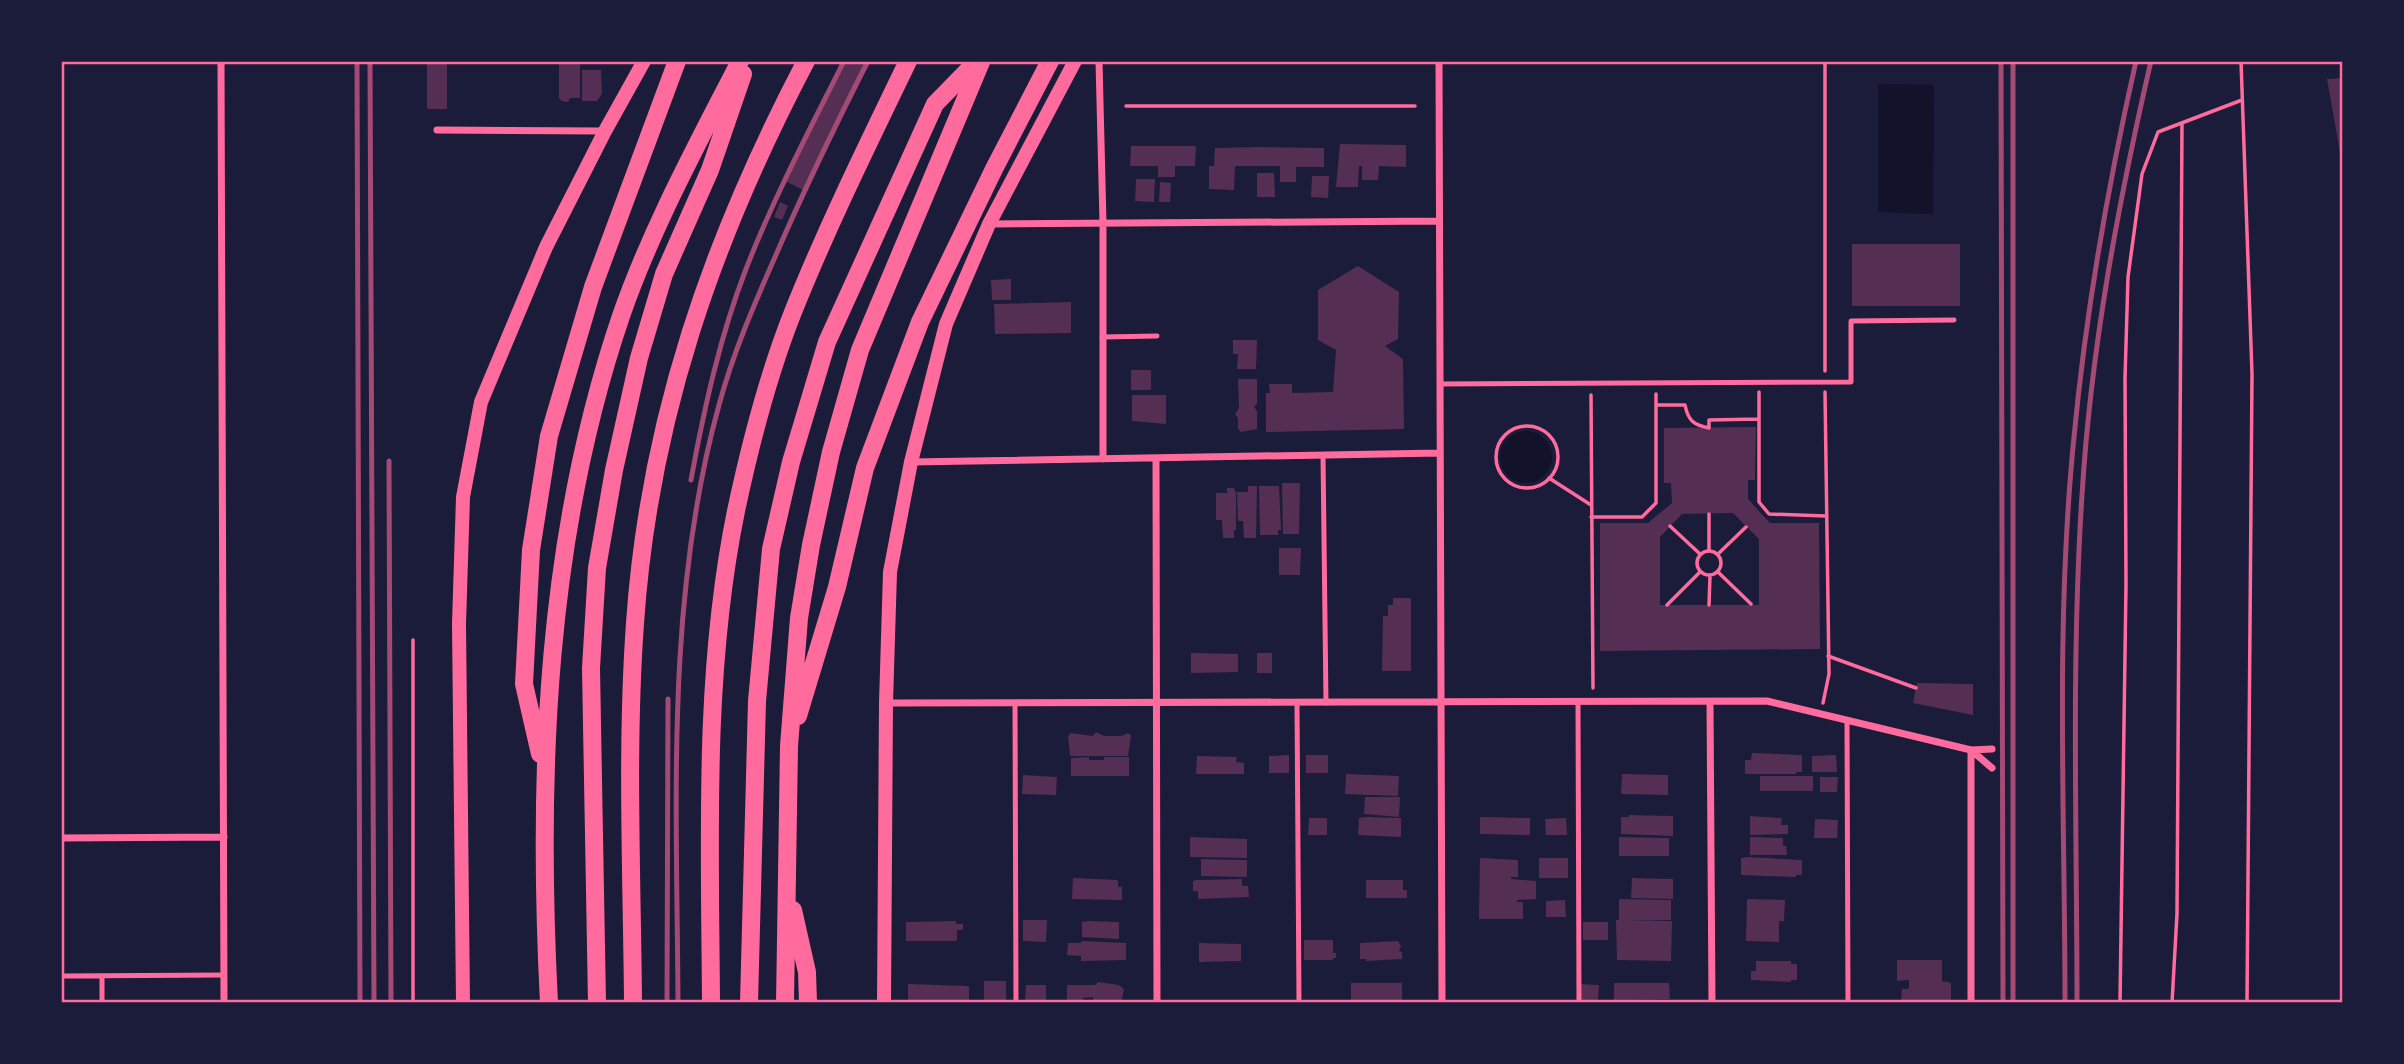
<svg xmlns="http://www.w3.org/2000/svg" width="2404" height="1064" viewBox="0 0 2404 1064" font-family="Lato,sans-serif">
	<rect width="100%" height="100%" fill="#1b1b3a"/>
	<path fill="#12122b" d="M1878,84l56,1 -1,129 -55,-2z
		M1500 457a26 26 0 1 1 52 0a26 26 0 1 1-52 0Z"/>
	<path fill="#542f53" fill-rule="evenodd" d="M427,61h20v48h-20z
		M559,61h21v37h-10l-2,4 -6,-1 -3,-3z
		M842,61h28l-65,130 -22,-11z
		M582,70h19l1,24 -5,7h-15z
		M2343,78v80h-2l-14,-79z
		M1340,144l66,1v22l-27,-1 -1,14h-16v-14h-3l-1,21h-22z
		M1131,146h65l-1,20h-20v11h-17v-11h-28z
		M1261,147l63,1v19h-28v15h-16v-16h-45l-1,24 -25,-1v-23h5l1,-18z
		M1257,173h17l1,24h-18z
		M1312,176h17l-1,22 -17,-1z
		M1136,179h19l-1,23 -19,-1z
		M1160,182l11,1 -1,19h-11z
		M780,202l8,4 -6,14 -8,-3z
		M1852,244h108v62h-108z
		M1358,266l41,26 -1,47 -13,7 18,13 1,70 -138,3v-39h4l-1,-9h23v9l41,-1 3,-42 -18,-10v-50z
		M1011,279v21h-19l-1,-20z
		M1071,302v31l-76,1 -1,-30z
		M1233,340h24l-1,29h-19l1,-15h-5z
		M1131,370h20v20h-20z
		M1238,379h19v25l-3,3 3,4v18l-16,3 -3,-3v-11l-3,-4 4,-6z
		M1132,395h34v29l-34,-3z
		M1756,427l-1,53h-7v19l22,24h49l1,126 -220,2v-128h48l24,-20 -1,-20h-7v-55zM1733,513l26,26v66h-99v-68l22,-23z
		M1282,483h18l-1,51h-16z
		M1248,486h9l-1,52h-12l-1,-17h-5l-1,-29h11z
		M1259,486h20l2,44h-3v5h-18z
		M1227,488h7l2,5v37h-2v8h-11l-1,-18h-6v-27h11z
		M1279,548h22l-1,27h-21z
		M1393,598h18v73h-29l1,-55h5v-11h5z
		M1191,653l47,1v18l-47,1z
		M1257,653h15v20h-15z
		M1917,683l56,1v31l-60,-12z
		M1096,732l8,4h18l6,-3 3,3 -3,20h-58l-2,-20 3,-3 22,3z
		M1752,753l50,2v17h-6v2h-51v-14h6z
		M1289,755v18h-20v-17z
		M1306,755h22v18h-22z
		M1836,755l1,17h-25v-16z
		M1197,756l40,1 -1,5 8,1v11h-48z
		M1089,757v3h15v-3h25v19h-58v-18z
		M1346,774l53,2 -1,20 -53,-2z
		M1622,774l46,1v20l-47,-1z
		M1023,775l34,2 -1,18 -34,-1z
		M1760,776h53v15h-53z
		M1820,777h18l-1,15h-17z
		M1365,797h35l-1,20 -35,-3z
		M1629,815l44,1v20l-52,-2v-17h8z
		M1750,816l32,2 -1,7h7v9l-38,1z
		M1365,817l36,1v19l-43,-2 1,-17z
		M1480,817l50,1v17l-50,-1z
		M1309,818h18v17h-19z
		M1566,818l1,17h-21l-1,-16z
		M1815,819l23,1 -1,18h-23z
		M1190,837l57,2v19l-57,-1z
		M1619,837l50,1v18h-50z
		M1750,837l33,1v8h3l1,9h-37z
		M1748,857l54,3v15h-6v2l-55,-2v-17z
		M1480,858l38,2v17h-7v2l25,2v18l-19,1v2h6v17h-44z
		M1539,858h29v20h-29z
		M1201,859l46,1v17l-46,-1z
		M1073,878l45,2v7h4v13l-50,-1z
		M1632,878l41,1v20l-42,-1z
		M1242,879v7h6l1,11 -51,2v-8h-5v-10l4,-1z
		M1366,880h37v10h4v8h-41z
		M1619,899l52,1v20h-42l43,1 -1,40 -54,-1 -1,-40h3z
		M1747,899l38,1 -1,21h-5v21l-33,-1z
		M1565,900l1,17h-20v-16z
		M1023,920h24l-1,22 -23,-1z
		M956,921v3h7v6h-6v11h-51v-19z
		M1088,921l31,1v17l-37,-2v-15z
		M1583,922h25v18h-25z
		M1304,940h29v13h3v5h-3v2h-29z
		M1082,941l44,2v17l-45,1v-5l-14,-1 1,-12h13z
		M1398,941l3,5 -2,5 3,1v7l-36,2v-2h-6v-16z
		M1199,943l42,1v17l-42,1z
		M1897,960h45v21l9,2v17l-50,1 1,-12h7v-9l-12,1z
		M1756,961h35v3h6v16h-6v2l-40,-2v-9h5z
		M984,981h22v20h-22z
		M1098,982l21,3 5,4 -3,14h-28v-6l-10,1 1,5h-17v-18h28z
		M1351,983h51v19h-51z
		M1614,983h55l1,16 -56,1z
		M908,984l61,2v17h-61z
		M1580,984l19,1 -1,15h-19z
		M1026,985h20v18h-21z"/>
	<g fill="none" stroke-linecap="round" stroke-linejoin="round">
		<path stroke="#ff6b9d" stroke-width="3.5" d="M1825,61v310
			M2241,61l11,313 -5,629
			M1126,106h289
			M1759,392v110l10,12 57,2
			M1591,395l2,293
			M1656,405h29c3,15 8,20 24,23v-8l50,-1
			M1496 457a31 31 0 1 1 62 0a31 31 0 1 1-62 0Z
			M1549,478l42,27
			M1591,517h51l14,-14v-109
			M1670,526l30,28
			M1697 563a12 12 0 1 1 24 0a12 12 0 1 1-24 0Z
			M1709,551v-37
			M1718,554l28,-27
			M1718,572l33,32
			M1667,605l33,-33
			M1709,605l1,-29
			M1828,656l88,32
			M1823,703l6,-29 -4,-282
			M413,1003v-363
			M2120,1003l6,-419 -1,-206 3,-101 14,-103 16,-42 84,-32
			M2172,1003l5,-89 5,-791"/>
		<path stroke="#ff6b9d" stroke-width="5" d="M1102,337l55,-1
			M1440,384l411,-2v-61l103,-1
			M1323,455l3,248
			M1297,702l2,301
			M1578,702l1,301
			M1015,703l1,300
			M1847,720l1,283
			M61,976l163,-1
			M102,976v27"/>
		<path stroke="#ff6b9d" stroke-width="7" d="M221,61l3,942
			M1099,61l4,162v236
			M1439,61l3,942
			M437,130l167,1
			M990,224l449,-3
			M1156,458l1,545
			M911,462l529,-9
			M1710,702l2,301
			M887,703l880,-2 204,49 21,-1
			M1971,750l21,18
			M61,838l163,-1
			M1971,1003v-253"/>
		<path stroke="#ff6b9d" stroke-width="14" d="M463,1003l-4,-379 4,-127 18,-95 65,-155 59,-116 39,-70
			M884,1003l2,-300 4,-131 21,-110 35,-138 43,-100 86,-163"/>
		<path stroke="#ff6b9d" stroke-width="18" d="M798,716l39,-129 28,-119 55,-146 74,-153 56,-108
			M540,754l-16,-70 7,-134 18,-114 44,-149 84,-226
			M793,910l14,62 1,31
			M549,1003c-12,-232 -3,-466 72,-687 31,-89 76,-171 119,-255
			M597,1003l-6,-335 6,-100 17,-98 25,-112 25,-84 46,-104 33,-96
			M633,1003c-1,-127 -7,-254 2,-380 14,-203 77,-383 171,-562
			M711,1003c-1,-164 -8,-331 25,-492 14,-66 32,-136 57,-199 34,-85 75,-168 115,-251
			M749,1003l8,-302 14,-152 20,-87 36,-120 108,-238 42,-43
			M785,1003l4,-257 10,-128 12,-73 20,-93 29,-102 121,-288"/>
		<path stroke="#a44b75" stroke-width="5" d="M357,61l3,942
			M370,61l4,942
			M2001,61l2,942
			M2013,61v942
			M389,461l2,542
			M691,480c13,-71 29,-144 55,-211 28,-72 64,-140 98,-208
			M667,1003l1,-304
			M678,1003c-1,-200 -13,-403 41,-598 14,-52 35,-100 56,-148 29,-67 60,-131 93,-196
			M2065,1003c0,-188 -10,-379 9,-566 12,-127 34,-252 62,-376
			M2077,1003c0,-170 -6,-339 5,-508 9,-147 36,-291 69,-434"/>
	</g>
	<rect width="2404" height="1064" fill="none" stroke="#1b1b3a" stroke-width="126"/>
	<rect x="63" y="63" width="2278" height="938" fill="none" stroke="#ff6b9d" stroke-width="2.5"/>
</svg>
